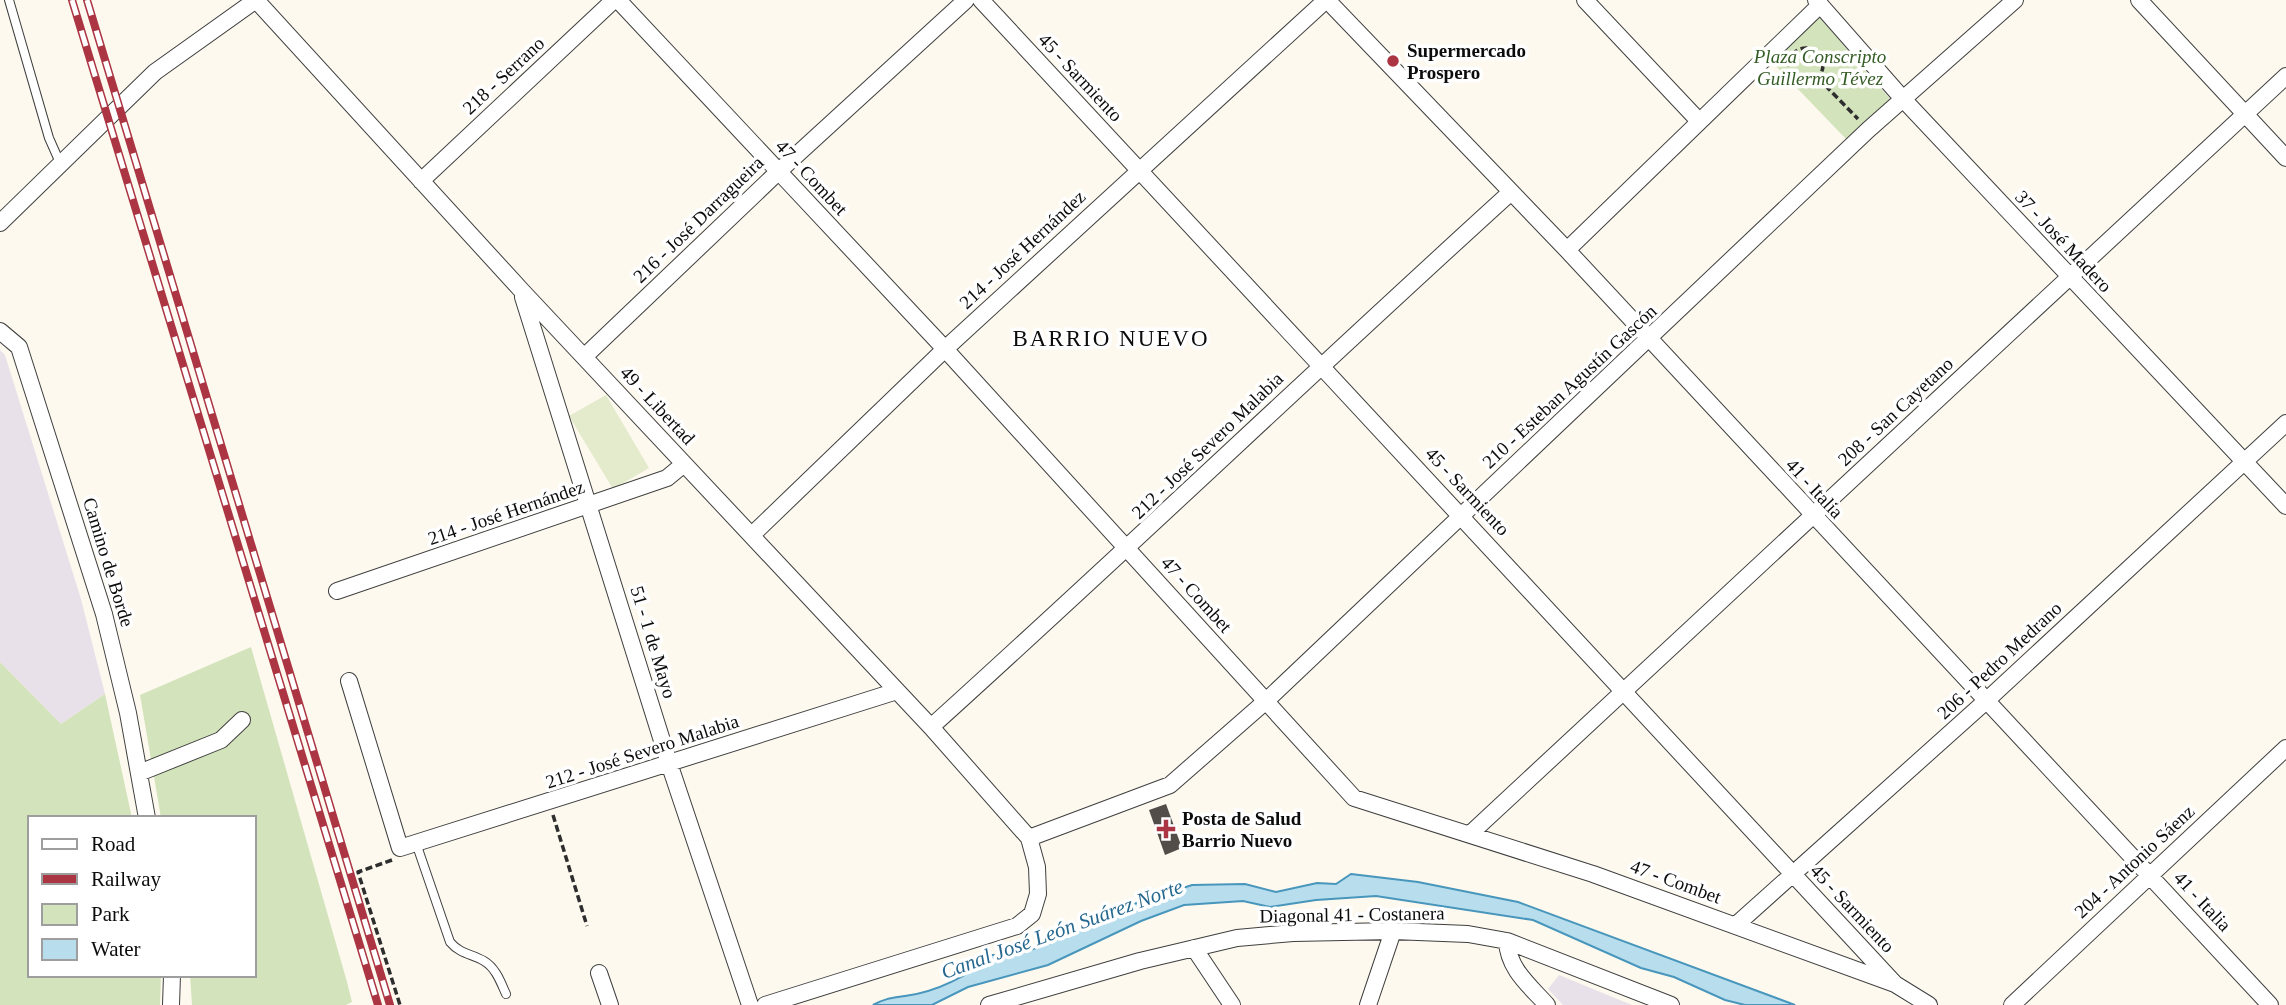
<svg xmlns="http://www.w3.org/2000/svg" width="2286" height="1005" viewBox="0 0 2286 1005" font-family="'Times New Roman',serif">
	<rect width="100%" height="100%" fill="#fdf9ee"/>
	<path fill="#e9e1ea" d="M0,350l5,5 76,244 24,95 -44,30 -61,-62z
		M1559,975l73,30h-69l-15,-16z"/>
	<path fill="#d3e3bb" d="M1819,17l72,83 -44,40 -74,-77z
		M251,647l96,335 5,20 -6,3h-154l-2,-30h64v-157h-93l-21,-123z
		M0,662l61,62 44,-30 27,124h-102v157h131l-1,30h-160z"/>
	<path fill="#e3ebcc" d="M606,395l43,73 -36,21 -44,-73z"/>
	<path fill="#b8deee" stroke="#4896bc" stroke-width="2" d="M1351,874l67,8 100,20 277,103h-50l-20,-5 -51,-23 -33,-9 -108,-48 -157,-24 -60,4 -46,7 -27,-6 -59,4 -43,16 -93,44 -80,22 -36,18h-59c13,-7 19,-7 32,-9 31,-4 64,-20 86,-41h24l30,-10 28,-12 18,-15 101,-33 53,-1 31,8 41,-9 19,1z"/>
	<path fill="#534d4a" d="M1166,804l16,44 -17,7 -16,-45z"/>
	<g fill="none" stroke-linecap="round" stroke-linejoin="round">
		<g stroke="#3f3f3f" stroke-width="10">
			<path id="lane" d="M9,0l40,138 12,27
				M416,843l34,99c10,12 22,12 34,19 12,7 17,22 22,33"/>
		</g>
		<g stroke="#3f3f3f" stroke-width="18">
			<path id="street" d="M256,0l266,291 409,436 98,111 8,29 1,27 -6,20 -15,12 -252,79
				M618,0l327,349 409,449 239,76 302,110
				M981,0l914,984 34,21
				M1327,0l240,250 703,755
				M1585,0l113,120
				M1816,0l87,99 383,407
				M2139,0l147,158
				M421,181l193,-181
				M0,223l155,-151 101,-72
				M1567,250l253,-245
				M523,297l146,466 81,242
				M0,331l19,16 85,267 24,99 19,105
				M584,357l194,-185 188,-172
				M753,534l192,-185 381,-349
				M337,591l330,-113 17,-14
				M349,681l51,167 497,-157
				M931,727c195,-176 385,-358 580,-535
				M139,773l82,-33 21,-20
				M1470,834l816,-758
				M1029,838l141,-53 96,-84 602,-571 147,-130
				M1736,925l250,-224 300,-278
				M1507,941c1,28 23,45 40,64
				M1194,948l38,57
				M599,973l11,32
				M171,1005l1,-30
				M989,1005l151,-44 97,-23 56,-5 100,-2 75,3 39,7 164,64
				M1368,1005l25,-74
				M2012,1005l274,-257"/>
		</g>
		<path stroke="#2e2e2e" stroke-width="3.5" stroke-dasharray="7 3.5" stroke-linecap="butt" d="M1789 65a17 17 0 1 1 34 0a17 17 0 1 1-34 0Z
			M1818,78l40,41
			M553,815l34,111
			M392,860l-34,12 42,133"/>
		<use href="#lane" stroke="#fff" stroke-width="8"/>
		<use href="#street" stroke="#fff" stroke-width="16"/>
		<g stroke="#ab3543" stroke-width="8">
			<path id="rail" d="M72,0l306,1005
				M87,0l303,1005"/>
		</g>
		<use href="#rail" stroke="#fff" stroke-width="5" stroke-dasharray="16" stroke-linecap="butt"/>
	</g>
	<g fill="#ab3543" stroke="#fff" stroke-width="2.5">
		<circle cx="1393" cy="61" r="7"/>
		<path d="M1162.5 818.5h7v7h7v7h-7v7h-7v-7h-7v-7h7z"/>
	</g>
	<g text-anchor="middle" stroke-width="7" stroke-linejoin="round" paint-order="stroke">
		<g font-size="19" font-weight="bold" fill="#0c0c0c" stroke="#fff" text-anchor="start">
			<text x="1407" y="57">Supermercado<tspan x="1407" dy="22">Prospero</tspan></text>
			<text x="1182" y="825">Posta de Salud<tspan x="1182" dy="22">Barrio Nuevo</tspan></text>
		</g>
		<g font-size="19" font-style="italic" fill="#345c25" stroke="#fff">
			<text x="1820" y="63">Plaza Conscripto<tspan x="1820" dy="22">Guillermo Tévez</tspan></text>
		</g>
		<g font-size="19" fill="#0c0c0c" stroke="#fff">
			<text transform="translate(503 75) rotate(-43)" y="7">218 - Serrano</text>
			<text transform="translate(1081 77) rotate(47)" y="7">45 - Sarmiento</text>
			<text transform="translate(812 177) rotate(47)" y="7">47 - Combet</text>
			<text transform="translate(698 219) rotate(-44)" y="7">216 - José Darragueira</text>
			<text transform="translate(2064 241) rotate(47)" y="7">37 - José Madero</text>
			<text transform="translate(1022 249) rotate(-43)" y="7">214 - José Hernández</text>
			<text transform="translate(1569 386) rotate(-43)" y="7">210 - Esteban Agustín Gascón</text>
			<text transform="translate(658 405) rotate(47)" y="7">49 - Libertad</text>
			<text transform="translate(1895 411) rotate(-43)" y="7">208 - San Cayetano</text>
			<text transform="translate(1207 445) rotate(-44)" y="7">212 - José Severo Malabia</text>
			<text transform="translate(1815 488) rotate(47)" y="7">41 - Italia</text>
			<text transform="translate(1468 491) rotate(47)" y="7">45 - Sarmiento</text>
			<text transform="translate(506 512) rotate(-19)" y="7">214 - José Hernández</text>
			<text transform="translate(109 562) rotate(73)" y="7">Camino de Borde</text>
			<text transform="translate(1197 594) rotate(48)" y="7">47 - Combet</text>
			<text transform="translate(654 642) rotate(73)" y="7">51 - 1 de Mayo</text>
			<text transform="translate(1999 660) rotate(-43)" y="7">206 - Pedro Medrano</text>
			<text transform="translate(642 751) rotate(-18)" y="7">212 - José Severo Malabia</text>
			<text transform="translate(2134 861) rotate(-43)" y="7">204 - Antonio Sáenz</text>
			<text transform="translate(1676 881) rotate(20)" y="7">47 - Combet</text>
			<text transform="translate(2203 901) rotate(47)" y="7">41 - Italia</text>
			<text transform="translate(1853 908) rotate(47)" y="7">45 - Sarmiento</text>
			<text transform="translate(1352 914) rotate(-1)" y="7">Diagonal 41 - Costanera</text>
		</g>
		<g font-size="21" font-style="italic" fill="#25678e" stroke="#fff">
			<text transform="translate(1062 929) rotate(-20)" y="7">Canal José León Suárez Norte</text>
		</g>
		<g font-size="23" letter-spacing="2" fill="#0c0c0c" stroke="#fff">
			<text x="1111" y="346">BARRIO NUEVO</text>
		</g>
	</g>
	<rect x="28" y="816" width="228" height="161" fill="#ffffff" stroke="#9e9e9e" stroke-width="2"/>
	<rect x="42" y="839" width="35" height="10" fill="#ffffff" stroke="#9e9e9e" stroke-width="2"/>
	<text x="91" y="851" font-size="21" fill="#0c0c0c">Road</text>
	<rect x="42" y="874" width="35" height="10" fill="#ab3543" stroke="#9e9e9e" stroke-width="2"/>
	<text x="91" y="886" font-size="21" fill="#0c0c0c">Railway</text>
	<rect x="42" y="904" width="35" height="21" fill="#d3e3bb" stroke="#9e9e9e" stroke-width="2"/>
	<text x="91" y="921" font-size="21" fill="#0c0c0c">Park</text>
	<rect x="42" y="939" width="35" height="21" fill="#b8deee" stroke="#9e9e9e" stroke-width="2"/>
	<text x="91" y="956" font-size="21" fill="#0c0c0c">Water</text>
</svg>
